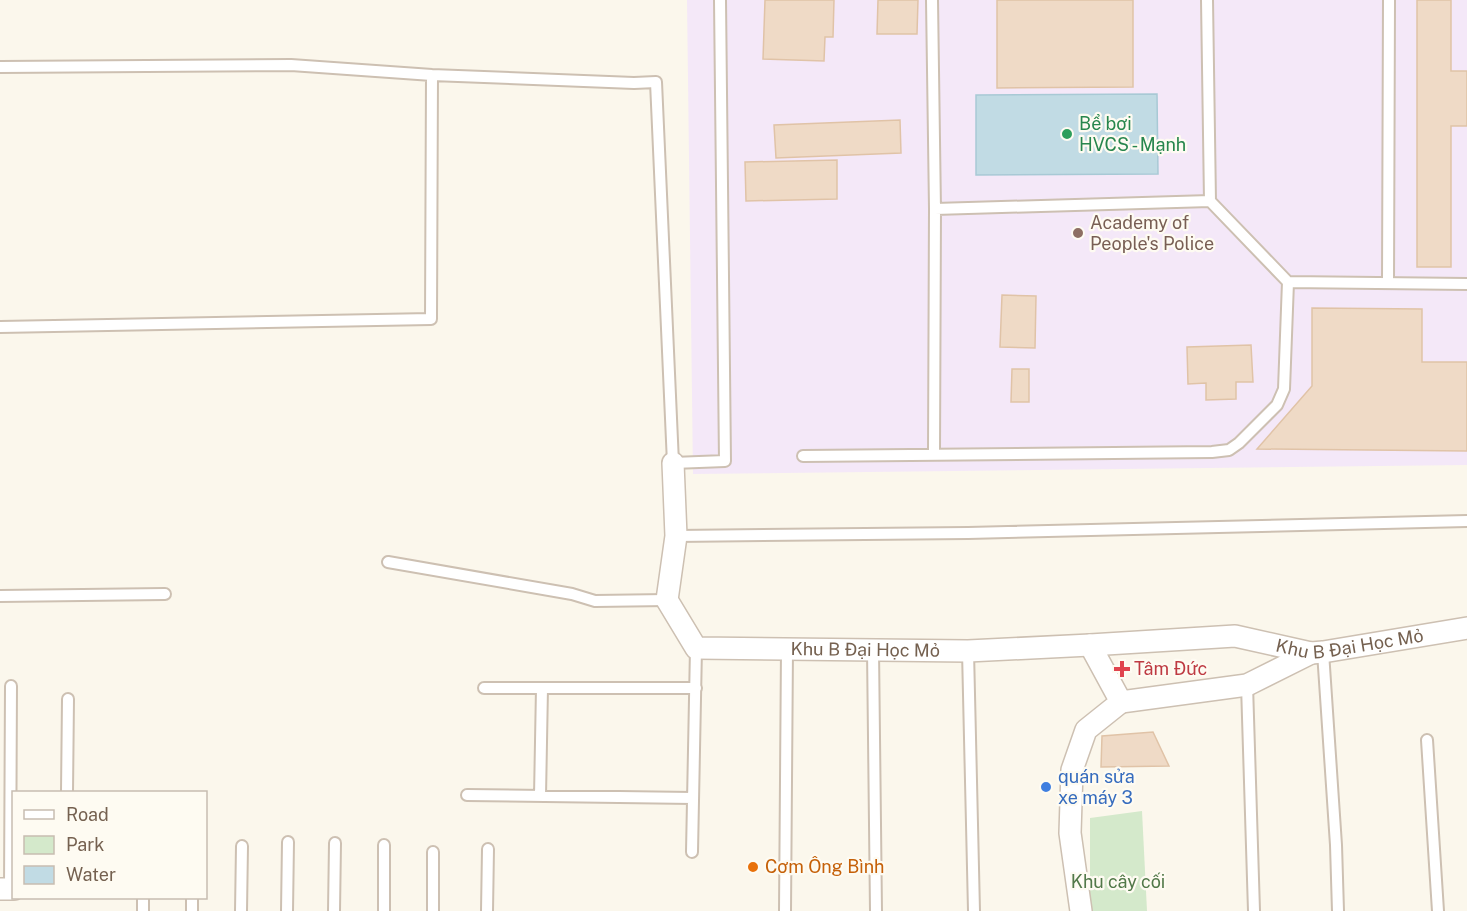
<svg xmlns="http://www.w3.org/2000/svg" width="1467" height="911" viewBox="0 0 1467 911" font-family="'Public Sans',sans-serif">
	<rect width="100%" height="100%" fill="#fbf7ec"/>
	<path fill="#f4e8f8" d="M687,0h780v465l-774,9z"/>
	<path fill="#d4e9cb" d="M1142,811l5,100h-57v-93z"/>
	<path fill="#c1dbe4" stroke="#a8c9d5" stroke-width="1.5" d="M1157,94l1,80 -182,1v-80z"/>
	<path fill="#efdac6" stroke="#e0c3a7" stroke-width="1.5" d="M765,0h69l-1,37h-8l-1,24 -61,-2z
		M878,0h40l-1,34h-40z
		M997,0h136v87l-136,1z
		M1417,0h34v71h16v55h-16v141h-34z
		M900,120l1,33 -125,5 -2,-33z
		M837,160v39l-91,2 -1,-39z
		M1002,295l34,1 -1,52 -35,-1z
		M1312,308l110,1v53h45v89l-210,-2 55,-63z
		M1251,345l2,37h-17v17l-30,1v-17l-18,1 -1,-37z
		M1012,369h17v33h-18z
		M1153,732l16,34 -68,1 1,-31z"/>
	<g fill="none" stroke-linecap="round" stroke-linejoin="round">
		<g stroke="#cdc0b2" stroke-width="14">
			<path id="service" d="M932,0l3,209 -1,246
				M1207,0l3,201 78,81 179,2
				M0,67l291,-2 141,10 202,8 22,-1 17,381 52,-2 -5,-461
				M935,209l275,-8
				M1388,283l1,-283
				M0,327l431,-8 1,-244
				M803,456l409,-4 17,-2 10,-7 38,-38 7,-16 4,-107
				M676,536l292,-3 499,-12
				M388,562l184,32 23,7 72,-1
				M0,596l165,-2
				M873,650l3,261
				M968,651l6,260
				M1323,652l13,193 2,66
				M1247,685l7,226
				M484,688h212
				M1427,740l11,171
				M67,792l1,-93
				M467,795l226,3
				M540,796l2,-108
				M433,852v59
				M692,852l4,-204
				M10,889l1,-203
				M143,898v13
				M192,911v-13
				M241,911l1,-65
				M287,911l1,-69
				M334,911l1,-68
				M384,911v-66
				M487,911l1,-62
				M785,911l2,-262"/>
		</g>
		<g stroke="#cdc0b2" stroke-width="24">
			<g id="minor">
				<path id="s1" d="M673,463l3,73 -9,64 29,48 272,3 122,-6"/>
				<path d="M1121,702l126,-17 64,-32"/>
				<path d="M0,889h14"/>
				<path id="s2" d="M1081,911l-11,-78 2,-63 14,-40 35,-28 -31,-57 145,-9 76,17 12,-1 144,-24"/>
			</g>
		</g>
		<use href="#service" stroke="#fff" stroke-width="10"/>
		<use href="#minor" stroke="#fff" stroke-width="21"/>
	</g>
	<circle fill="#2e9e5b" stroke="#fefbf2" stroke-width="2" cx="1067" cy="134" r="6"/>
	<circle fill="#8d6e63" stroke="#fefbf2" stroke-width="2" cx="1078" cy="233" r="6"/>
	<path fill="#e0444e" stroke="#fefbf2" stroke-width="2" d="M1119 660h6v6h6v6h-6v6h-6v-6h-6v-6h6z"/>
	<circle fill="#3f7fe0" stroke="#fefbf2" stroke-width="2" cx="1046" cy="787" r="6"/>
	<circle fill="#e8710a" stroke="#fefbf2" stroke-width="2" cx="753" cy="867" r="6"/>
	<g text-anchor="middle" stroke-width="4.5" stroke-linejoin="round" paint-order="stroke">
		<g font-size="18" fill="#27864d" stroke="#fefbf2" text-anchor="start">
			<text x="1079" y="130">Bể bơi<tspan x="1079" dy="21">HVCS - Mạnh</tspan></text>
		</g>
		<g font-size="18" fill="#785e54" stroke="#fefbf2" text-anchor="start">
			<text x="1090" y="229">Academy of<tspan x="1090" dy="21">People's Police</tspan></text>
		</g>
		<g font-size="18" fill="#756150" stroke="#fefbf2">
			<text dy="6" stroke="none"><textPath href="#s2" startOffset="556">Khu B Đại Học Mỏ</textPath></text>
			<text dy="6" stroke="none"><textPath href="#s1" startOffset="363">Khu B Đại Học Mỏ</textPath></text>
		</g>
		<g font-size="18" fill="#be3a42" stroke="#fefbf2" text-anchor="start">
			<text x="1134" y="675">Tâm Đức</text>
		</g>
		<g font-size="18" fill="#366cbe" stroke="#fefbf2" text-anchor="start">
			<text x="1058" y="783">quán sửa<tspan x="1058" dy="21">xe máy 3</tspan></text>
		</g>
		<g font-size="18" fill="#c56008" stroke="#fefbf2" text-anchor="start">
			<text x="765" y="873">Cơm Ông Bình</text>
		</g>
		<g font-size="18" fill="#527949" stroke="#fefbf2">
			<text x="1118" y="888">Khu cây cối</text>
		</g>
	</g>
	<rect x="12" y="791" width="195" height="108" fill="#fefbf2" stroke="#c7bdb1" stroke-width="1.5"/>
	<rect x="24" y="810" width="30" height="9" fill="#ffffff" stroke="#c7bdb1" stroke-width="1.5"/>
	<text x="66" y="821" font-size="18" fill="#756150">Road</text>
	<rect x="24" y="836" width="30" height="18" fill="#d4e9cb" stroke="#c7bdb1" stroke-width="1.5"/>
	<text x="66" y="851" font-size="18" fill="#756150">Park</text>
	<rect x="24" y="866" width="30" height="18" fill="#c1dbe4" stroke="#c7bdb1" stroke-width="1.5"/>
	<text x="66" y="881" font-size="18" fill="#756150">Water</text>
</svg>
